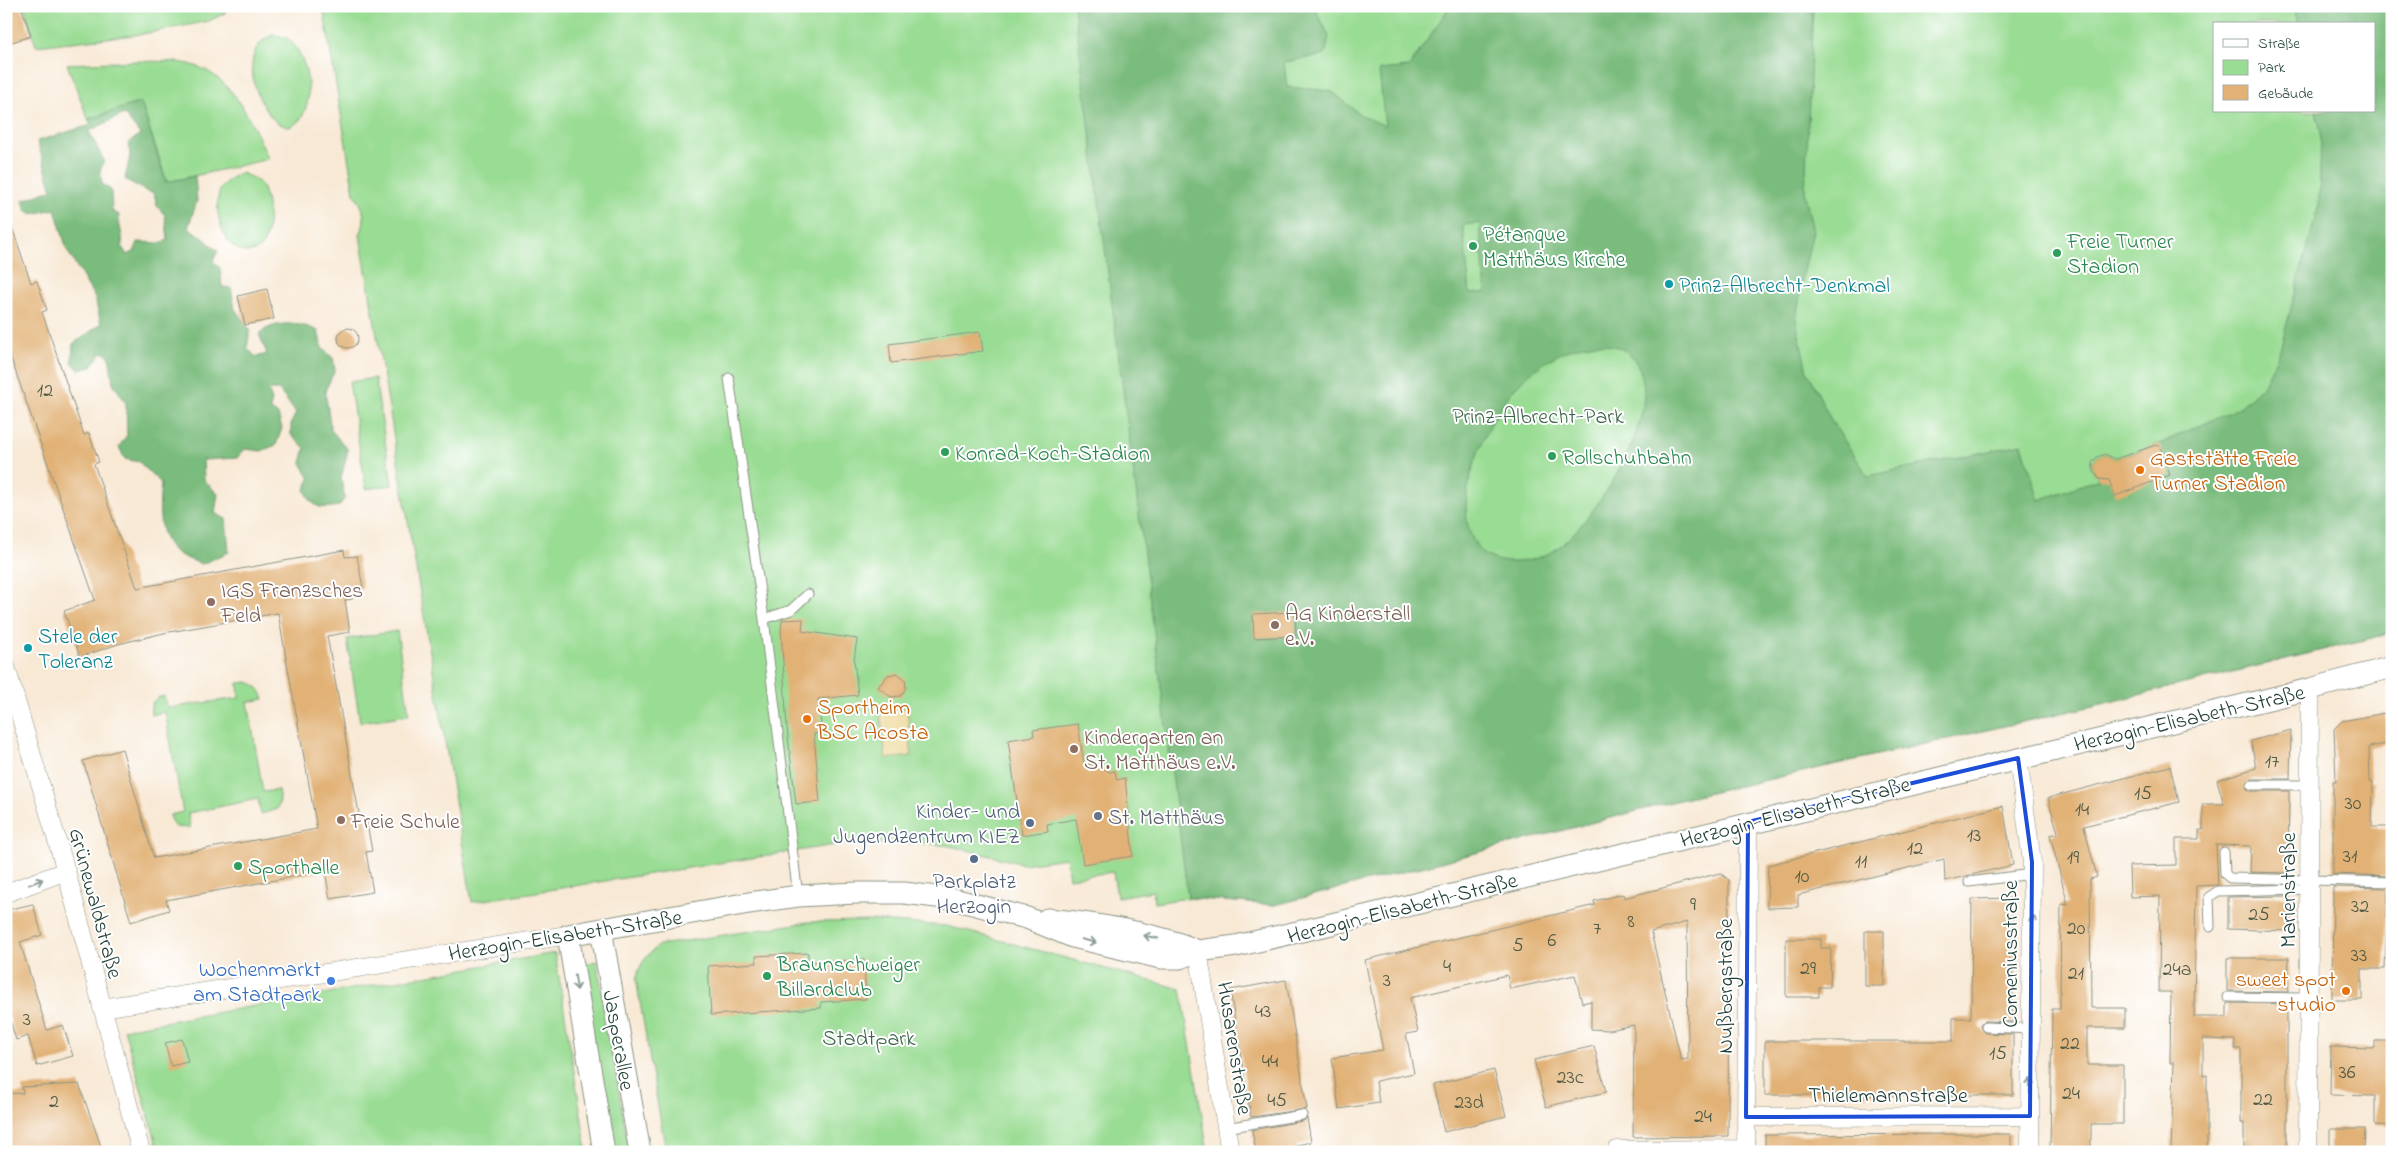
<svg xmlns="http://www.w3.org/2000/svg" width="2398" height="1158" viewBox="0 0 2398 1158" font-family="'Indie Flower',sans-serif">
	<rect width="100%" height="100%" fill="#fff"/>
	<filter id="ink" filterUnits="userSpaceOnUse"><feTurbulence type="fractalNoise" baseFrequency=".02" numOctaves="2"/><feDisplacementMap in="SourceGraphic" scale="10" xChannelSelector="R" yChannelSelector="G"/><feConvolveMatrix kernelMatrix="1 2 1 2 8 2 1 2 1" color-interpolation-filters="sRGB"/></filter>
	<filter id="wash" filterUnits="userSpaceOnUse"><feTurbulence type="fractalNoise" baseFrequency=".0096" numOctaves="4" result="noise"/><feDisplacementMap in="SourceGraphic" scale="20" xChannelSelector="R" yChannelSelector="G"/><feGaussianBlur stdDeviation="1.12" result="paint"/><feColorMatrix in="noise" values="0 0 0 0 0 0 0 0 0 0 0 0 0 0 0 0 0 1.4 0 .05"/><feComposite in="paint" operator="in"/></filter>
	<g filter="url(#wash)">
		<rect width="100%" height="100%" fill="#f8e9d5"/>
		<path fill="#99dc93" stroke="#5c8c64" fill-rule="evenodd" d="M24,6h201v7l-16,8 -66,13 -107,12z
			M323,6h2069v627l-282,69 -427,97 -408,106 -87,-7 -34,5 -1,-12 -36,6 -4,-25 -44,6 -3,-20 -42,6 -74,-18 -25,-3 -84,1 -369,58 -112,-667c7,-16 4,-28 -6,-42zM2214,24h160v87h-160z
			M273,35c4,1 9,1 12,2 25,14 35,80 4,90 -4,-1 -11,-3 -14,-6 -21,-21 -38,-73 -2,-86z
			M139,61c16,1 38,-1 54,4 42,13 58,58 76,94l-102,23 -26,-79 -53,16 -21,-55z
			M241,173c8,3 17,6 21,14 8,15 12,62 -11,65 -26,3 -38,-38 -32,-59 3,-10 12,-16 22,-20z
			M375,378l17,107 -26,4 -17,-107z
			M397,631l12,84 -49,7 -13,-83z
			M247,682c10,3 13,7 17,17l-16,3 15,90 15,-2 2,11 -3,8 -16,5 -3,-15 -70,14 2,15 -14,-1 -5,-6 -1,-6 13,-3 -18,-100 -14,3c-1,-11 2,-17 13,-19l3,12 72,-10 -1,-15z
			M878,921l69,5 234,63 27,163h-542l-30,-173c4,-16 10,-23 23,-34l150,-23z
			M555,953l32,199h-428l-35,-123z
			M597,961l32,191h-17l-32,-187z"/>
		<path fill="#7abc7d" stroke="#4c7c58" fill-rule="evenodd" d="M1074,6h240l15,30 -4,19 -41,7 3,25 44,4 30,24 24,11 -6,-56 30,-3 41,-61h363l-8,189 8,36 -10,44 -7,46 11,50 25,51 36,54 154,-32 17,56 60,-21 -5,-7 -2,-9 5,-6 8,-3 10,5 44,-15 80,-36 25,-24 15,-31 40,-149 2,-71 -5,-22h58v-87h-76l-4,-18h98v627l-282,69 -427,97 -408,106 -87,-7zM1479,223l7,69 -16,2 -7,-69zM1598,343c10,2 23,3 31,11 48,45 -32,163 -70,193 -13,10 -34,16 -50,15 -10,-1 -19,-3 -27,-10 -38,-39 1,-121 27,-157 20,-26 56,-50 89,-52z
			M141,102l25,80 29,-6 2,25 -9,27 12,7 18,16 -5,10 7,7 2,19 9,1 4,21 15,21 -3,18 9,9 11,-3 -8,-20c15,-14 41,-12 59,-3l4,17 11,10 2,12 -10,21 6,39 17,20 -7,28 4,20 -6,8c-20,3 -25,3 -34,-16l5,-11 -9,-16 4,-15 -14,-13v-12l5,-10 -17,-23h-11l4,10 -2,9 8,6 4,13 -6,17 -15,6 -16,-2 -8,9 -34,2 1,20 14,14 -3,19 11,6 3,33 -27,12c-8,-3 -18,-6 -25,-11 -21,-14 -18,-48 -16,-70l-22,-21 -14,-3 -6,-12 8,-12 -1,-32 -13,-20 -4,-28 -7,-3 -11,15 -12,3 -7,-8 1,-18 28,-20 -6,-26 -28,-48 -12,-41 -23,5 -6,-4 -3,-10 29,-10 -15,-49 54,-16 -3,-6zM124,114l16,20 -11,9 1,13 -5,23 21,12 8,2 3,13 8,9 3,25 -9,3 -21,-1 -4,10 -7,3 -5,-8c2,-13 -4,-20 -3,-32l-7,-4 -1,-21 -9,-6 -2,-13 4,-10 -15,-30z"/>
		<path fill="#eeda9e" stroke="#868c69" d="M907,708l5,48 -26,3 -6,-48z"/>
		<g id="blocks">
			<path fill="#e1b175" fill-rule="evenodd" d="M6,6h15l10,30 -25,8z
				M9,218l22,65 6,-2 10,29 -5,2 42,123 5,-2 10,29 -5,2 43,124 207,-38 1,7 12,-1 6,32 -12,2 1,9 -7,1 5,32 -23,4 33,183 6,-1 6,33 -6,1 7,40 -43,7 -5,-28 -159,29 3,10 -38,12 -48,-161 39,-12 32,109 163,-29 -39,-216 -114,20 -46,11 -38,13 -16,-46 31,-11 -89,-256v-125z
				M267,289l7,30 -29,6 -7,-29z
				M338 338a10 10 0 1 1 20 0a10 10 0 1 1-20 0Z
				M980,332l3,19 -92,12 -2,-19z
				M2159,444l11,31 -55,21 -6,-16 -10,-1 -5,-7 -2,-9 5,-6 8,-3 10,5z
				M1295,612l1,24 -42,2 -1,-24z
				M803,619l-1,12 55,8 -3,21 4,35 -40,4 4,34 -8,1 6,68 -24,2 -9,-76 -6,-99 1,-9z
				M897,673l8,6 1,9 -5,8 -10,1 -13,-10 10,-12z
				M2385,713l7,30 -23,4 1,35h3l-1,45h20v49l-59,-2v-93h3l-2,-52 8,-8z
				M1078,724l6,40 15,1 10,7 6,-1 2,9 8,-2 8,78 -50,8 -7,-45 -29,5 1,7 -26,4 -14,-95 26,-4 -1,-6z
				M2291,730l-1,49h-38l-6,6 1,4 5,2h37l-1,82 -38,-1 1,-26 -35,-1 2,40 -22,1 -1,58 -1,73h33v-14l60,1v148h-43v-29h-3v-74h-6v-9l-32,-1v36h4v77h-36l3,-89h-4l1,-71h-12l1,-96 -30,1 -1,-31 47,-1v-26h23v-9h4v-26h21l-7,-24 39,-12 -5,-27z
				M2170,766l9,36 -95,24 13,51 -7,2 1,129h34v20h-38v37h36v59h-32v28h-41l2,-143h8l1,-105 7,1 -18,-70 8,-2 -10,-35z
				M2003,806l10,59 -68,16 -1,-22 -146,36v12l-31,1 1,-43z
				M1720,873l9,7 -1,256 -95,1 1,-112 -25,5 -18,-1v-28l-9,2 -7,-28 -65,14 -3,-14 -97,23 8,34 -12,2 8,39 -38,8 3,22 -40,6 -7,-51 51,-8 -18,-90 230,-55 -1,-4 29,-7 1,4zM1687,922l1,137 -7,1 -30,-128z
				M2333,887l55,1 -3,81h-23v31h-30z
				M2287,896l3,1v34l-62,-2v-32z
				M2013,898v124l-27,-1 -5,2 -1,4 5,6 28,1v61h-248v-54h188v-23h18l1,-119z
				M33,904l9,31 -22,7 27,88 16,-5 10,31 -36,10 -9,-30 -12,4 -10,-33v-97z
				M1865,931h19v55h-19z
				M1786,939h35v9h10l-1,39h-11v10h-33z
				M808,953v9l56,-2 2,39 -45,3v6l-110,7 -3,-49 49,-3 -1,-7z
				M2227,958h62l-1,34 -61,-1z
				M1286,980l21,129 -56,8 -21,-127z
				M182,1039l6,23 -17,4 -6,-23z
				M2375,1041h17v85l-17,-1v-29l-45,-1 1,-48 44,1z
				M1594,1046l12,46 -60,15 -12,-47z
				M1494,1070l12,46 -62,16 -11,-47z
				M79,1084l24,68h-97v-58l17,-1 -1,-6z
				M1307,1118l4,24 -14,3 1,7h-42l-4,-22 51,-9z
				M2330,1129h35l-1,23h-34z
				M1967,1134h44v18h-246v-17z"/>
		</g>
	</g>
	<g filter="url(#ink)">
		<use href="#blocks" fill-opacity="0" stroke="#8c9384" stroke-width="1"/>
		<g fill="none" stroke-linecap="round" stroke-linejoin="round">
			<g stroke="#8c9384" stroke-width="11">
				<path id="service" d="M729,378l35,241 34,277
					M764,619l27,-9 17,-16
					M2252,785h58
					M2224,852l1,22 5,4 162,4
					M1969,882l63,-8
					M2210,927l-1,-30 9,-6 92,-2
					M2228,997l81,1
					M1986,1027l45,2
					M1226,1128l76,-13"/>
			</g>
			<g stroke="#8c9384" stroke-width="19">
				<path id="minor" d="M6,667l60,204 75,281
					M2018,758l14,104 -2,290
					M6,893l60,-22
					M1198,951l32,201
					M102,1008l466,-73
					M1746,1117l284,-1
					M1617,1150l129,-1
					M1746,1152l2,-330
					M2308,1152l2,-463"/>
			</g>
			<g stroke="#8c9384" stroke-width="23">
				<path id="tertiary" d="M1047,919c44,4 111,14 151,32
					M601,929l39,223
					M604,1152l-36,-217 181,-32 49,-7 58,-3h48l49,6 74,19 46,19 88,21h19l18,-7 38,-5 83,-19 991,-238 82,-22"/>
			</g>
			<use href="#service" stroke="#fff" stroke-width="9"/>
			<use href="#minor" stroke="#fff" stroke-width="18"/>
			<use href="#tertiary" stroke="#fff" stroke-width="21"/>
		</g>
		<defs><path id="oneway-shaft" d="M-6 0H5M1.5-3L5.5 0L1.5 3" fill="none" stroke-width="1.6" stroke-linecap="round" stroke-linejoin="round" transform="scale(1.25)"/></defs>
		<g stroke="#8f9e9a">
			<use href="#oneway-shaft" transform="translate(36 882) rotate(-21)"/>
			<use href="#oneway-shaft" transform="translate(2033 923) rotate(-89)"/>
			<use href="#oneway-shaft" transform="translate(1151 937) rotate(-169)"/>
			<use href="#oneway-shaft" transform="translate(1089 941) rotate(14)"/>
			<use href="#oneway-shaft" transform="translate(576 983) rotate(81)"/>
			<use href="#oneway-shaft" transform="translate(2030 1086) rotate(-89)"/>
		</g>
	</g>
	<path fill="none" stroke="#1d4ed8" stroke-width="4" stroke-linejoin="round" d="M2018,758l14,104 -2,254 -284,1 2,-295z"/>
	<g fill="#2e9e5b" stroke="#fff" stroke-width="2">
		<circle cx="1473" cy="246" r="5"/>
		<circle cx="2057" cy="253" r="5"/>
		<circle cx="945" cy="452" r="5"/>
		<circle cx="1552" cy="456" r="5"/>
		<circle cx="238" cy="866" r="5"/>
		<circle cx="767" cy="976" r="5"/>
	</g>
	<g fill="#0f9aa8" stroke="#fff" stroke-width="2">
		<circle cx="1669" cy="284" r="5"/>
		<circle cx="28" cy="648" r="5"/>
	</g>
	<g fill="#e8710a" stroke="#fff" stroke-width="2">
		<circle cx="2140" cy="470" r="5"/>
		<circle cx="807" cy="719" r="5"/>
		<circle cx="2346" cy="991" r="5"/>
	</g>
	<g fill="#8d6e63" stroke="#fff" stroke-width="2">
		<circle cx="211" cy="602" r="5"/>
		<circle cx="1275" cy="625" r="5"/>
		<circle cx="1074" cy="749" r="5"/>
		<circle cx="341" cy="820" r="5"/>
	</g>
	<circle fill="#6b7280" stroke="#fff" stroke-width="2" cx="1098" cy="816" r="5"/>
	<g fill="#5c6f8a" stroke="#fff" stroke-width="2">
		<circle cx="1030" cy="823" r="5"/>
		<circle cx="974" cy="859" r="5"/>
	</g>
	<circle fill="#3f7fe0" stroke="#fff" stroke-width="2" cx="331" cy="981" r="5"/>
	<g text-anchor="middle" stroke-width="4" stroke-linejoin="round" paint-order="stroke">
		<g font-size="20" fill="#505a44">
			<text x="45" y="396">12</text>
			<text x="2272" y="767">17</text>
			<text x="2143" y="799">15</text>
			<text x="2353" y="809">30</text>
			<text x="2082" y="815">14</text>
			<text x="1974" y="841">13</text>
			<text x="1915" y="854">12</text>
			<text x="2350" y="862">31</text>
			<text x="2073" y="863">19</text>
			<text x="1861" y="867">11</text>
			<text x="1802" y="882">10</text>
			<text x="1693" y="910">9</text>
			<text x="2360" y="912">32</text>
			<text x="2259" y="920">25</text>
			<text x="1631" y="927">8</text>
			<text x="1597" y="934">7</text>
			<text x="2076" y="934">20</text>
			<text x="1552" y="946">6</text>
			<text x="1518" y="951">5</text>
			<text x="2359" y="961">33</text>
			<text x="1447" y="972">4</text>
			<text x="1808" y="974">29</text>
			<text x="2177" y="975">24a</text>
			<text x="2076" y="979">21</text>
			<text x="1387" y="986">3</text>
			<text x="1263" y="1017">43</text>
			<text x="27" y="1025">3</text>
			<text x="2070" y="1049">22</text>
			<text x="1998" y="1059">15</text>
			<text x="1270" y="1067">44</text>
			<text x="2347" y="1078">36</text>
			<text x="1570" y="1083">23c</text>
			<text x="2071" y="1099">24</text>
			<text x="2263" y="1105">22</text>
			<text x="1277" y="1106">45</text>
			<text x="54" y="1107">2</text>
			<text x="1469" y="1108">23d</text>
			<text x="1703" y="1122">24</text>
		</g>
		<g font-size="22" fill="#27864d" stroke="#fff" text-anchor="start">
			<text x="1483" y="241">Pétanque<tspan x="1483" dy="25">Matthäus Kirche</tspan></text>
			<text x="2067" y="248">Freie Turner<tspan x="2067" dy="25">Stadion</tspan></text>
			<text x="955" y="460">Konrad-Koch-Stadion</text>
			<text x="1562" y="464">Rollschuhbahn</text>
			<text x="248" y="874">Sporthalle</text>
			<text x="777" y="971">Braunschweiger<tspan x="777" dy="25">Billardclub</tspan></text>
		</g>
		<g font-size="22" fill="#0d838f" stroke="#fff" text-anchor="start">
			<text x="1679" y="292">Prinz-Albrecht-Denkmal</text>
			<text x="38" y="643">Stele der<tspan x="38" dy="25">Toleranz</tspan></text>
		</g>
		<g font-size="22" fill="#3e654c" stroke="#fff">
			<text x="1538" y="423">Prinz-Albrecht-Park</text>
			<text x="869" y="1045">Stadtpark</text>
		</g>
		<g font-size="22" fill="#c56008" stroke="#fff" text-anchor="start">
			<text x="2150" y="465">Gaststätte Freie<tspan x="2150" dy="25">Turner Stadion</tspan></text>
			<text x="817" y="714">Sportheim<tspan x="817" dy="25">BSC Acosta</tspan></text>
			<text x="2336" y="986" text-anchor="end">sweet spot<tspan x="2336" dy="25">studio</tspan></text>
		</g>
		<g font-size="22" fill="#785e54" stroke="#fff" text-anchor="start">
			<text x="221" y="597">IGS Franzsches<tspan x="221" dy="25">Feld</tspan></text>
			<text x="1285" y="620">AG Kinderstall<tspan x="1285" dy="25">e.V.</tspan></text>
			<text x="1084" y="744">Kindergarten an<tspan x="1084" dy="25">St. Matthäus e.V.</tspan></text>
			<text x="351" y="828">Freie Schule</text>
		</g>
		<g font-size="22" fill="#1f3d34" stroke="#fff">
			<text transform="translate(2189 717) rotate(-13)" y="8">Herzogin-Elisabeth-Straße</text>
			<text transform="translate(1795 811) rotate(-14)" y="8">Herzogin-Elisabeth-Straße</text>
			<text transform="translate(2287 890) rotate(-90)" y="8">Marienstraße</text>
			<text transform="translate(97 903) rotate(75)" y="8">Grünewaldstraße</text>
			<text transform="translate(1402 907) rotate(-14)" y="8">Herzogin-Elisabeth-Straße</text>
			<text transform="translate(565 934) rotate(-9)" y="8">Herzogin-Elisabeth-Straße</text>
			<text transform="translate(2009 954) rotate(-90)" y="8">Comeniusstraße</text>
			<text transform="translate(1724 986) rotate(-90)" y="8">Nußbergstraße</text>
			<text transform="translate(620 1040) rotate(80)" y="8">Jasperallee</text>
			<text transform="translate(1236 1048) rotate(81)" y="8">Husarenstraße</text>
			<text x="1888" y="1102">Thielemannstraße</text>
		</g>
		<g font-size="22" fill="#4e5e75" stroke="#fff" text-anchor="end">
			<text x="1020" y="818">Kinder- und<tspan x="1020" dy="25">Jugendzentrum KIEZ</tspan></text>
			<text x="974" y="888" text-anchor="middle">Parkplatz<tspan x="974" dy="25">Herzogin</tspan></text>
		</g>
		<g font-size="22" fill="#5b616d" stroke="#fff" text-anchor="start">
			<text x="1108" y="824">St. Matthäus</text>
		</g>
		<g font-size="22" fill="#366cbe" stroke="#fff" text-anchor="end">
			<text x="321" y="976">Wochenmarkt<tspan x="321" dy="25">am Stadtpark</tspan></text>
		</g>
	</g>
	<rect width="2398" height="1158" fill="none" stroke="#fff" stroke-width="25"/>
	<rect x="2213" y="22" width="162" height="90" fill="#ffffff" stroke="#a5b1ae"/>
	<rect x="2223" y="39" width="25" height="8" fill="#ffffff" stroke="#a5b1ae"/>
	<text x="2258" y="48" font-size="15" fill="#1f3d34">Straße</text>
	<rect x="2223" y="60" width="25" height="15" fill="#99dc93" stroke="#a5b1ae"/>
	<text x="2258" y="72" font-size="15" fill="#1f3d34">Park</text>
	<rect x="2223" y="85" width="25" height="15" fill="#e1b175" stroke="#a5b1ae"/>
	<text x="2258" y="98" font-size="15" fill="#1f3d34">Gebäude</text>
</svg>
